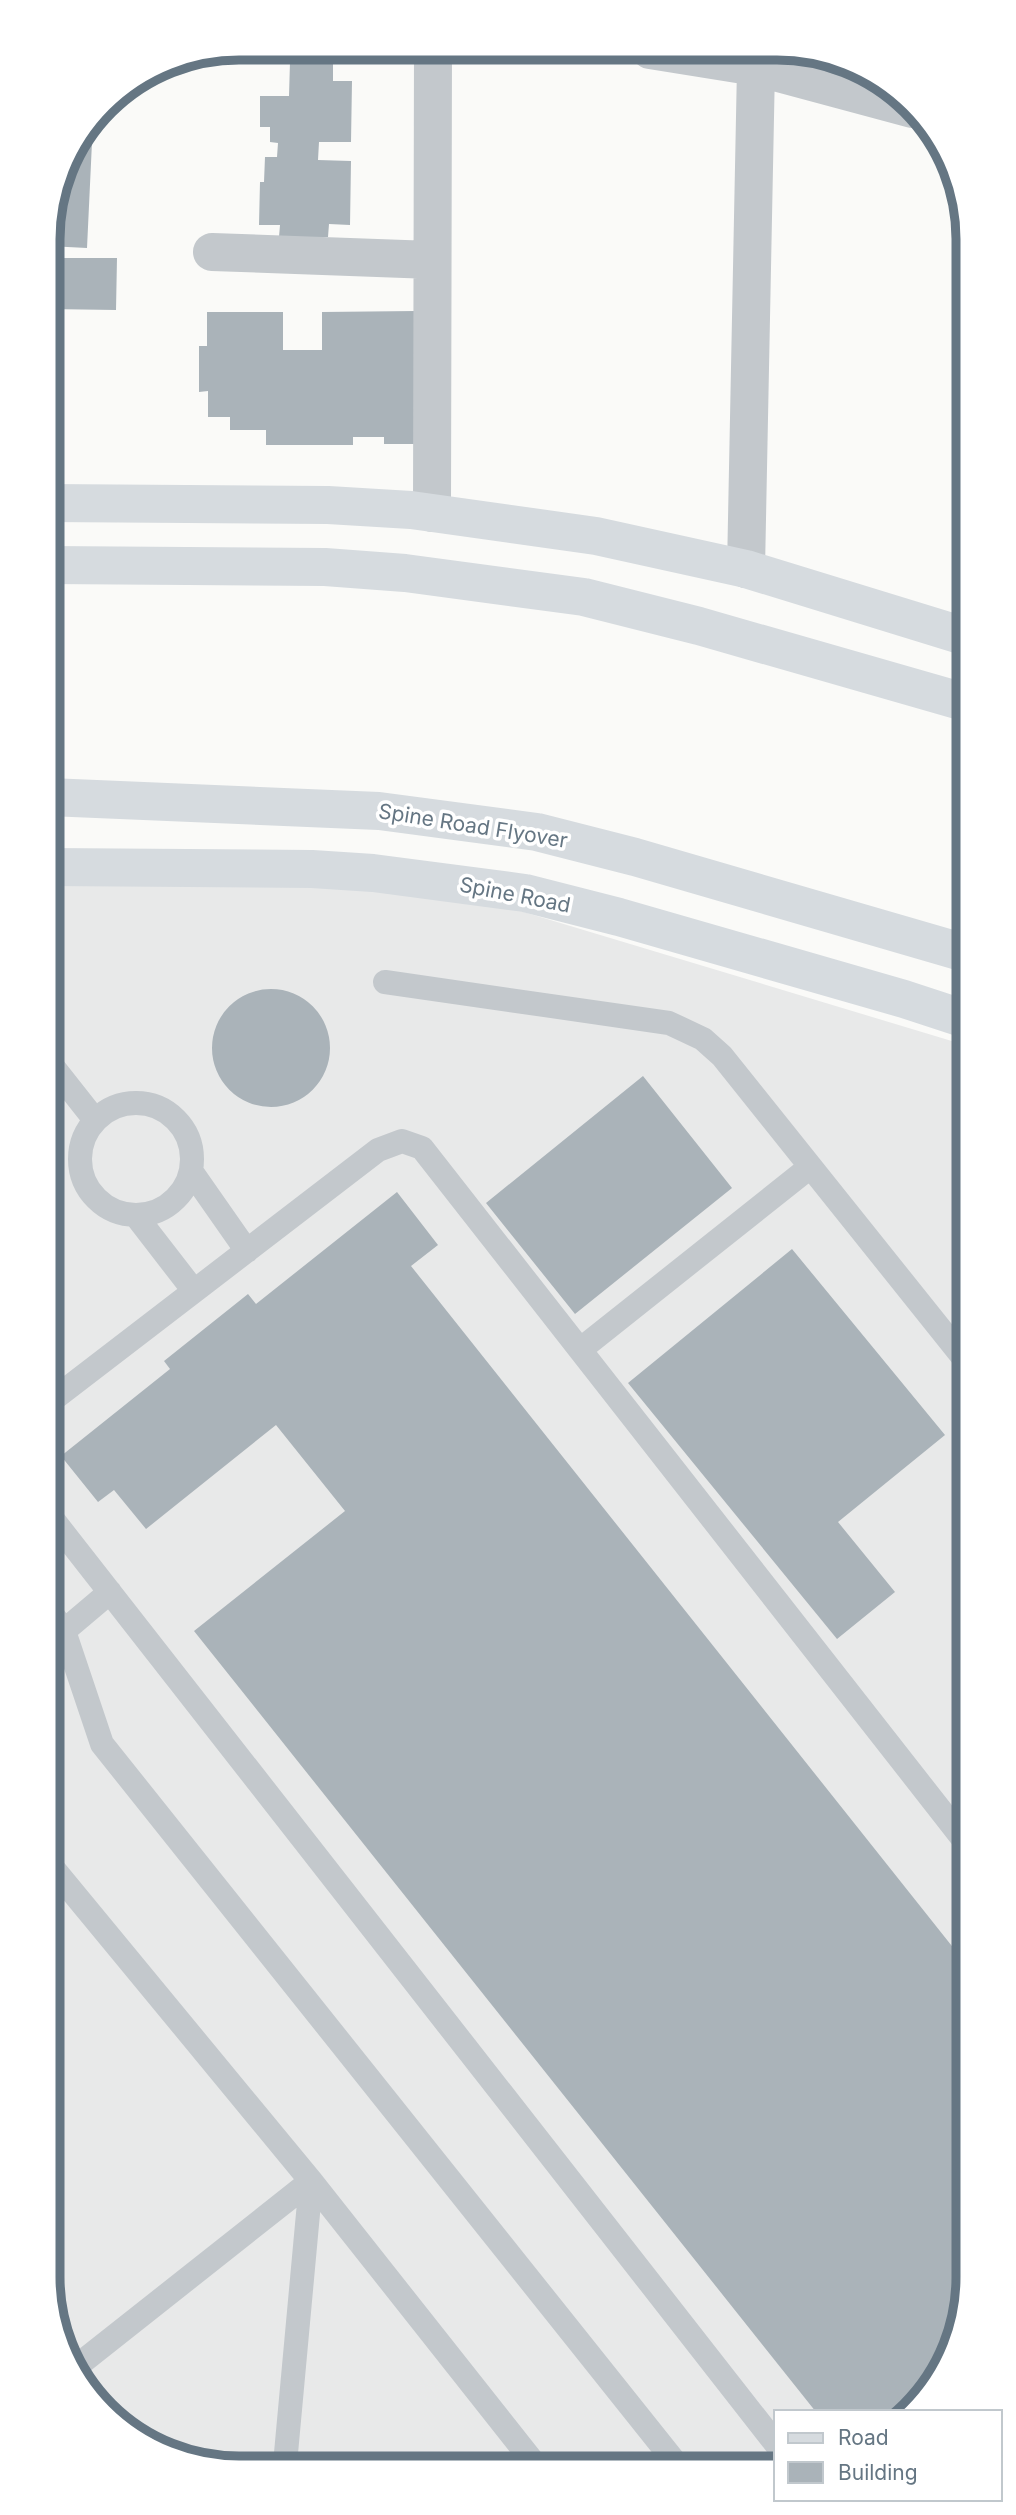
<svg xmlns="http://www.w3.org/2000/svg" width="1016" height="2515" viewBox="0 0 1016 2515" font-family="Inter,sans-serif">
	<rect width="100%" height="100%" fill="#fafaf8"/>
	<path fill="#e8e9e9" d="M365,864l600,181 3,1243 -39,105 -20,19h-133v50l-574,2 -98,-52 -50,-87 -4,-1448z"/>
	<path fill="#aab3b9" d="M290,62h43v19h19l-1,61h-32l-1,18 33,1 -1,64 -21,-1 -1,13h-49l1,-12h-21l1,-43h4l1,-25h12l1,-14 -8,-1v-15h-10v-31h29z
		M93,121l-6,127 -39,-2v-20l19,-72z
		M48,258h69l-1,52 -68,-1z
		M416,311v133h-32v-7h-31v8h-87v-15h-36v-13h-22v-26l-9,1v-46h8v-34h76v38h39v-38z
		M212 1048a59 59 0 1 1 118 0a59 59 0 1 1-118 0Z
		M643,1076l89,112 -157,126 -89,-111z
		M397,1192l41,53 -27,21 556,699 1,323 -39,105 -20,19h-93l-622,-781 151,-120 -69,-86 -130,104 -32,-39 -16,12 -37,-46 109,-87 -6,-8 84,-67 8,10z
		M792,1249l153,186 -107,87 57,70 -58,47 -209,-256z"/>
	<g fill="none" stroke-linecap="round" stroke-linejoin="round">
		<path stroke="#c3c8cc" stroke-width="24" d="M385,982l284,41 34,16 19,17 244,305
			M50,1063l45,57
			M80 1159a56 56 0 1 1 112 0a56 56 0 1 1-112 0Z
			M191,1171l56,80
			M136,1216l58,75
			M581,1349l229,-182
			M51,1401l327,-251 24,-9 20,7 545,696
			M51,1517l725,927
			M52,1614l12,17 38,113 573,718
			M52,1641l58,-49
			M52,1867l259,314 223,282
			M77,2366l234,-185
			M285,2464l26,-283"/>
		<path stroke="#c3c8cc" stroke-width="38" d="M650,50l106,17 156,42
			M212,252l220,8
			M432,513l1,-465
			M746,569l10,-502"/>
		<path stroke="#d6dbdf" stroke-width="38" d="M48,503l280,2 83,5 185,26 150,33 218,67
			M50,867l262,2 61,4 152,20 94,24 285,82 61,20"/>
		<path stroke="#d6dbdf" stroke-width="38" d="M49,565l276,2 80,6 179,24 115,29 265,76
			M49,797l330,14 158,21 98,25 330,96"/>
	</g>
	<g text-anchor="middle" stroke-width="7" stroke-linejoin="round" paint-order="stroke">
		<g font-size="21" fill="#657683" stroke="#fff">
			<text transform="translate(473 826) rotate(9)" y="7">Spine Road Flyover</text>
			<text transform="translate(515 895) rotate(11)" y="7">Spine Road</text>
		</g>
	</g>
	<path d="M0 0H1016V2515H0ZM239 60H777A179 179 0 0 1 956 239V2277A179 179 0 0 1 777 2456H239A179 179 0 0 1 60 2277V239A179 179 0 0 1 239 60Z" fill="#fff" fill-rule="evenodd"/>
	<path fill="none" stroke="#657683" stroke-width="9" d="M239 60H777A179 179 0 0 1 956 239V2277A179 179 0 0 1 777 2456H239A179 179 0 0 1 60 2277V239A179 179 0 0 1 239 60Z"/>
	<rect x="774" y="2410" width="228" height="91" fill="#ffffff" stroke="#c1c8cd" stroke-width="2"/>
	<rect x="788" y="2433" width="35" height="10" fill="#d6dbdf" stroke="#c1c8cd" stroke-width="2"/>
	<text x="838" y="2445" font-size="21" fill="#657683">Road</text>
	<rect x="788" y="2462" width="35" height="21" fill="#aab3b9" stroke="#c1c8cd" stroke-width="2"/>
	<text x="838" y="2480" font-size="21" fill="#657683">Building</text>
</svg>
